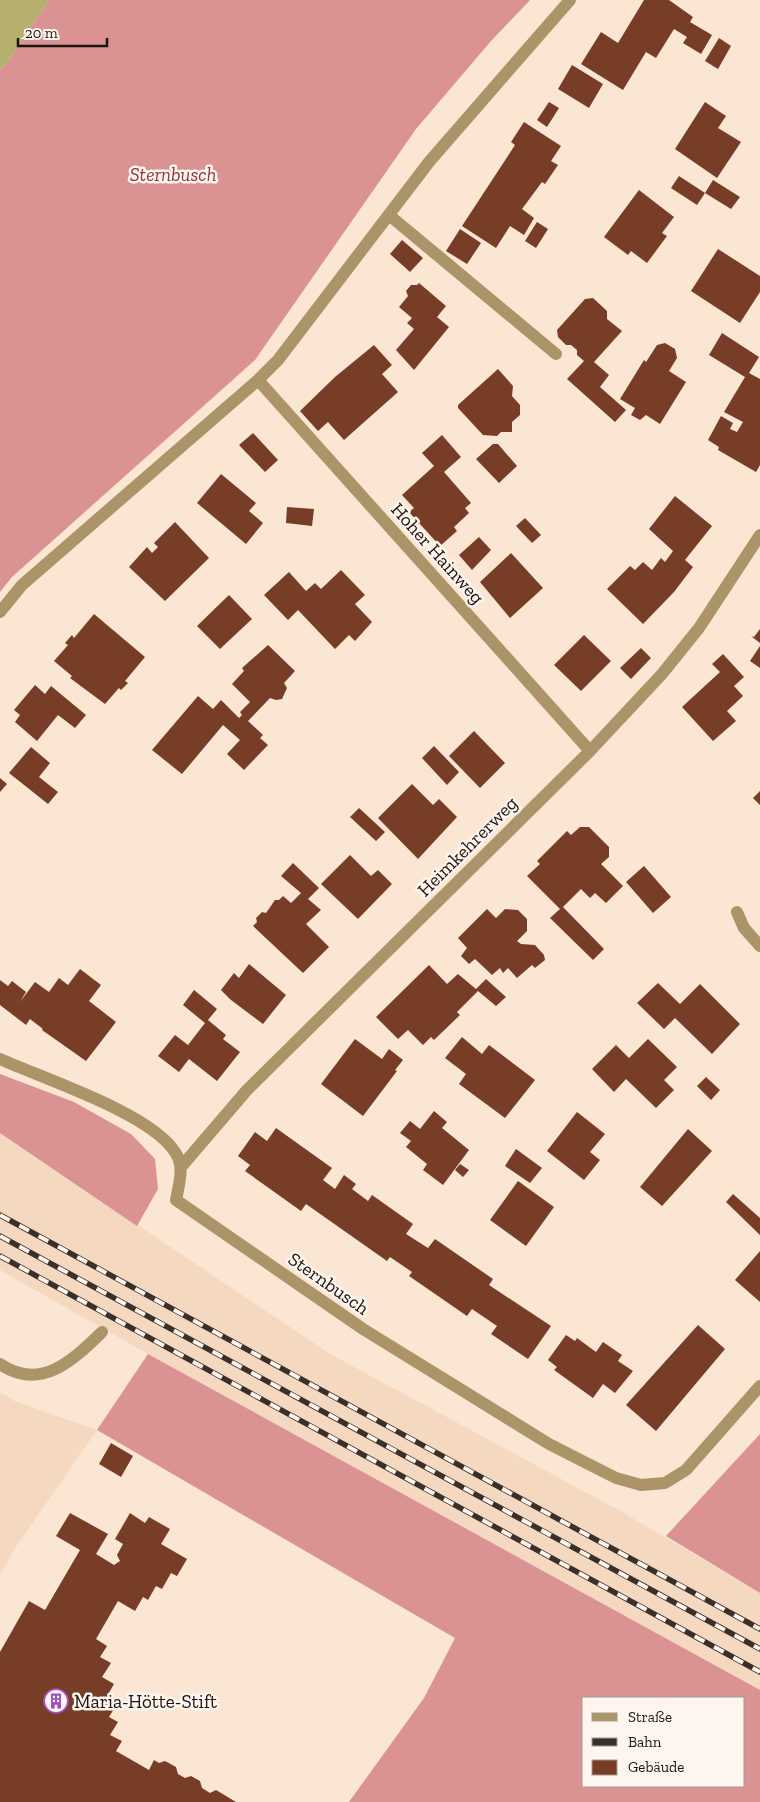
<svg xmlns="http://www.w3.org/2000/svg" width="760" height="1802" viewBox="0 0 760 1802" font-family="'Zilla Slab',serif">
	<rect width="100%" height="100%" fill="#fbe5d3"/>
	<path fill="#f4d8c0" d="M0,1133l332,222 290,157 138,81v97l-612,-336 -148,-84z
		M0,1392l14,9 83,29 -82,118 -15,27z"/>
	<path fill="#da9292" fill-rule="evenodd" d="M49,0h481l-39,41 -75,88 -161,231 -243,217 -12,15v-522l6,-6z
		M0,1074l74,28 57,32 24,25 3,30 -21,37 -137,-93z
		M148,1354l612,336v112h-411l75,-104 31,-60 -358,-208zM584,1698h160v88h-160z
		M760,1434v159l-94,-57z"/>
	<path fill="#b5b06d" d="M0,0h49l-43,64 -6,6z"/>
	<path fill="#773d27" d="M644,0h25l24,17 -3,5 22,13 -11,19 -18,-11 4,-6 -13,-8 -18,29 -10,-6 -23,38 -42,-26 20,-32 17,11z
		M719,38l12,8 -13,23 -13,-8z
		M572,65l31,19 -14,24 -31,-19z
		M549,102l10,6 -12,19 -10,-7z
		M705,102l21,14 -8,12 23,14 -24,36 -42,-29z
		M524,122l37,24 -10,15 7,4 -13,19 -3,-2 -20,27 12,9 -10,17 -14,-9 -14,22 -34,-22 53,-81 -4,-3z
		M679,176l26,17 -8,12 -26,-17z
		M713,180l27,17 -9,12 -26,-16z
		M639,190l35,27 -12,16 5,3 -20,27 -16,-12 -3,4 -24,-18z
		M537,222l11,7 -12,19 -11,-7z
		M460,229l21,14 -14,21 -21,-13z
		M402,240l21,18 -13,14 -20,-18z
		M718,249l42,27v16l-20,31 -49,-32z
		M419,283l27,23 -9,11 12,10 -35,43 -18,-20 18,-21 -7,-6 5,-5 -13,-11 9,-11 -2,-5 5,-6h6z
		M593,298l14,13v8l15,12 -28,31 15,13 -9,12 26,23 -11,12 -48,-43 17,-18 -7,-6v-5l-6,-5h-5l-8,-8 -1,-7 28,-31z
		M722,333l37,24 -10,16 11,6v86l-4,7 -38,-22 1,-3 -11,-7 13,-24 12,7 -3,6 7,3 6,-10 -19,-10 21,-35 -36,-22z
		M665,343l10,6 2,9 -8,13 17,11 -26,42 -14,-9 -6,5 -9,-5 4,-7 -15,-9 24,-39 2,2 11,-17z
		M374,345l18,20 -10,9 16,18 -54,48 -16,-18 -10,9 -18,-20 35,-34z
		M498,369l15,17 -1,10 8,9v10l-8,7v10h-11l-4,4 -14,-1 -25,-27v-3z
		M253,433l25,27 -13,12 -26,-27z
		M442,435l19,22 -17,15 27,31 -6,5 4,5 -15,14 3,4 -17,15 -31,-34 5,-4 -12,-13 32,-29 -12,-13z
		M493,444h5l19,22 -18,17 -23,-24z
		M221,474l35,29 -7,8 14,12 -17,21 -49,-41z
		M675,496l37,30 -27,34 8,7 -19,25 -31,32 -36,-35 23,-23 5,4 8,-8 9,8 9,-12 4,4 8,-11 -24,-22z
		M287,507l27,2 -2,17 -26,-3z
		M525,518l16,17 -9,8 -16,-17z
		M175,522l34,36 -44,43 -36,-34 18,-20 5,6 6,-6 -4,-4z
		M479,537l12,13 -19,20 -13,-15z
		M511,553l32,35 -33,30 -30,-36z
		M341,570l24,25 -10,9 17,18 -17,19 -6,-6 -14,14 -37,-39 -10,10 -24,-25 25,-23 17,19 9,-8 6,6z
		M229,595l23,24 -32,30 -23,-23z
		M94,614l51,43 -20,24 3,2 -7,7 -2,-2 -14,16 -35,-26 2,-2 -18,-15 14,-16 -3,-2 7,-8 2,3z
		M760,629v14l-9,-7 3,1z
		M584,635l27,26 -30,30 -27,-26z
		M268,645l27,26 -11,12 3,5 -5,11 -6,1 -6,-2 -22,23 15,14 -3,3 8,7 -24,25 -17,-16 13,-14 -17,-15 -41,49 -30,-24 46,-54 15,13 8,-9 18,18 3,-3 -2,-3 10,-10 -18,-18 12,-13 -2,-3z
		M760,646v22l-10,-7z
		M641,648l10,10 -20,21 -11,-11z
		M723,654l21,23 -10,9 9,10 -16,15 9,10 -23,20 -31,-34 38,-35 -8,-8z
		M35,685l10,9 6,-8 35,29 -11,13 -17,-13 -21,26 -22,-19 5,-7 -6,-5z
		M474,731l31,32 -25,25 -31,-32z
		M434,746l25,26 -12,13 -25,-27z
		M31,747l19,16 -11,14 19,15 -10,12 -39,-31z
		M0,778l7,6 -7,8z
		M412,784l21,21 6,-6 18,18 -39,42 -40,-41z
		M760,791v14l-7,-7z
		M359,808l26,24 -9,9 -26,-24z
		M580,827h9l20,20v10l-8,7 22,22 -17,17 -11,-10 -5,5 -9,-9 -18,18 41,42 -11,11 -43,-42 10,-9 -33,-33 13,-12 -3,-3 30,-30 4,4z
		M350,855l21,21 7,-6 14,14 -34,35 -37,-35z
		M293,863l26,25 -11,11 13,11 -15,14 23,23 -26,26 -50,-47 4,-4 -1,-4 6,-6 4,1 9,-13h4l4,-4 8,7 10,-10 -20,-17z
		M644,866l27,31 -18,16 -27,-31z
		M487,909l9,9 9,-9 13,1 9,9v12l-10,10 4,3 14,1 9,10 1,5 -10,8 -3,-3 -15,13 -9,-10 -5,5 -3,-5 -8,7 -17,-16 -6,5 -8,-8 6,-8 -9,-10z
		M249,964l37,31 -23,29 -32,-24 -10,-10 13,-17 5,5z
		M429,965l18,19 11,-10 18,15 10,-10 20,18 -10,9 -18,-15 -21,21 3,3 -26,25 -3,-3 -8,8 -15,-15 -10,9 -22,-22z
		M80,969l21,16 -12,16 27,21 -30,39 -44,-31 1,-1 -13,-10 -4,6 -26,-20v-25l8,6 4,-5 14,11 -6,10 15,-20 14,10 10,-14 9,7z
		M658,983l22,21 20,-20 40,40 -28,30 -37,-36 -11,11 -27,-26z
		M194,990l23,19 -9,11 18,15 -3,4 17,13 -23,29 -28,-22 -10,13 -21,-16 17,-21 13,10 17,-22 -22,-18z
		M462,1037l20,17 7,-9 46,35 -30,38 -46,-34 7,-10 -21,-16z
		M355,1039l27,20 7,-10 14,11 -8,10 2,1 -34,45 -42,-32z
		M648,1039l29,28 -13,13 10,10 -18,18 -30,-29 -12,13 -22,-23 24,-24 13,13z
		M706,1077l14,13 -9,10 -14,-14z
		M434,1111l13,11 -5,6 27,22 -26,35 -20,-15 4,-6 -21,-17 5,-6 -11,-8 10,-12 10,8z
		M577,1112l28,22 -15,18 10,8 -16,20 -37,-29z
		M276,1128l56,40 -9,12 12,9 9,-14 12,9 -4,5 16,12 4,-6 41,29 -7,10 22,14 7,-9 58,40 -4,6 62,41 -23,33 -37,-25 6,-8 -25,-17 -5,7 -58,-40 3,-4 -22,-15 -3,4 -81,-57 -5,7 -56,-40 5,-6 -12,-9 17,-24 12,9z
		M688,1129l24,22 -50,55 -22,-19z
		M516,1149l26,19 -12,15 -25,-17z
		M460,1164l9,6 -6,7 -8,-7z
		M518,1181l36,26 -28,39 -36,-26z
		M733,1194l27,24v17l-34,-33z
		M760,1251v51l-25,-22z
		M698,1325l27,24 -69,82 -30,-26z
		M566,1335l9,6 2,-3 19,14 7,-10 19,13 -4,6 15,10 -18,22 -12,-9 -10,14 -39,-28 3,-3 -9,-7z
		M111,1443l22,13 -12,21 -22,-13z
		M70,1513l38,21 -12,20 18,11 6,-4 -3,-6 6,-11 -8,-5 15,-26 15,10 4,-6 21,12 -9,15 26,15 -10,17 -6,-3 -9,16 -6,-3 -8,14 -5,-3 -8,14 -17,-10 -22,38 11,7 -7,11 11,6 -9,14 12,7 -8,14 11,6 -8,13 9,5 -8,13 12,6 -6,10 33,19 5,-10 5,3 6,-2 11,6 2,7 7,4 6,-2 9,5 2,7 8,5 6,-3 20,12h-236v-150l29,-51 16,9 35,-60 -24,-14z"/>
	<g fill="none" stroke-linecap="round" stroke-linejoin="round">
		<path stroke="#ab9468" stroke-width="12" d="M389,215l167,139"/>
		<path stroke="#ab9468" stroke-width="12" d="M258,380l332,371
			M0,612l22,-27 236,-205 20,-20 151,-198 141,-162
			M737,912l7,16 16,18
			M0,1059c44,20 150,54 175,93 10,14 4,32 1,48l187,129 186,115 67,34 25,7 24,-2 21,-13 74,-84
			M181,1167l66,-77 343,-339 72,-77 37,-46 61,-93
			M0,1364c41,28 73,-4 102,-32"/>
		<g stroke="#3a3029" stroke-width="5.5">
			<path id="rail" d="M0,1215l760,414
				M0,1236l760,413
				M0,1256l760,416"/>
		</g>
		<use href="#rail" stroke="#fef5ee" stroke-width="4" stroke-dasharray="11" stroke-linecap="butt"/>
	</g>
	<defs>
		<g id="building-ring" transform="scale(1.25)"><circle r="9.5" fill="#fef5ee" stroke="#a352c1" stroke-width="1.5"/><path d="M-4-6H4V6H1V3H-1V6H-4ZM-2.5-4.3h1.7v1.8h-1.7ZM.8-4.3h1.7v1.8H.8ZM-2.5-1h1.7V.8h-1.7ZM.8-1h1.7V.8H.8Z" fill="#a352c1"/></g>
	</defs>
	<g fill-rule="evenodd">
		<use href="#building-ring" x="56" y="1701"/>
	</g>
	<g text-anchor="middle" stroke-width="5" stroke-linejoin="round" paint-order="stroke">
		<g font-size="19" font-style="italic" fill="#8b343a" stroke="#fef5ee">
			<text x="173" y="181">Sternbusch</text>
		</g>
		<g font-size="19" fill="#1c140e" stroke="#fef5ee">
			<text transform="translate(438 553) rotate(48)" y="7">Hoher Hainweg</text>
			<text transform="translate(467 846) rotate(-45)" y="7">Heimkehrerweg</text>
			<text transform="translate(329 1283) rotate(35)" y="7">Sternbusch</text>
		</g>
		<g font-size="19" fill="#1c140e" stroke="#fef5ee" text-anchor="start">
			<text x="74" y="1708">Maria-Hötte-Stift</text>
		</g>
	</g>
	<rect x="582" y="1697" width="162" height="90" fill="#fef5ee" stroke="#a49b94"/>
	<rect x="592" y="1713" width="25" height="8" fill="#ab9468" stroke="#a49b94"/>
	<text x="628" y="1722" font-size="15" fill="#1c140e">Straße</text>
	<rect x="592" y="1738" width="25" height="8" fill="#3a3029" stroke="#a49b94"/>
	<text x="628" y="1747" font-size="15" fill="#1c140e">Bahn</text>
	<rect x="592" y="1760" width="25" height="15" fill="#773d27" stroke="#a49b94"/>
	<text x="628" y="1772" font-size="15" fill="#1c140e">Gebäude</text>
	<path d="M18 38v8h89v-8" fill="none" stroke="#1c140e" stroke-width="2.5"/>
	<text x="25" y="38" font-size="15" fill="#1c140e" stroke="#fef5ee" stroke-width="4" paint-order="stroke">20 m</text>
</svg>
